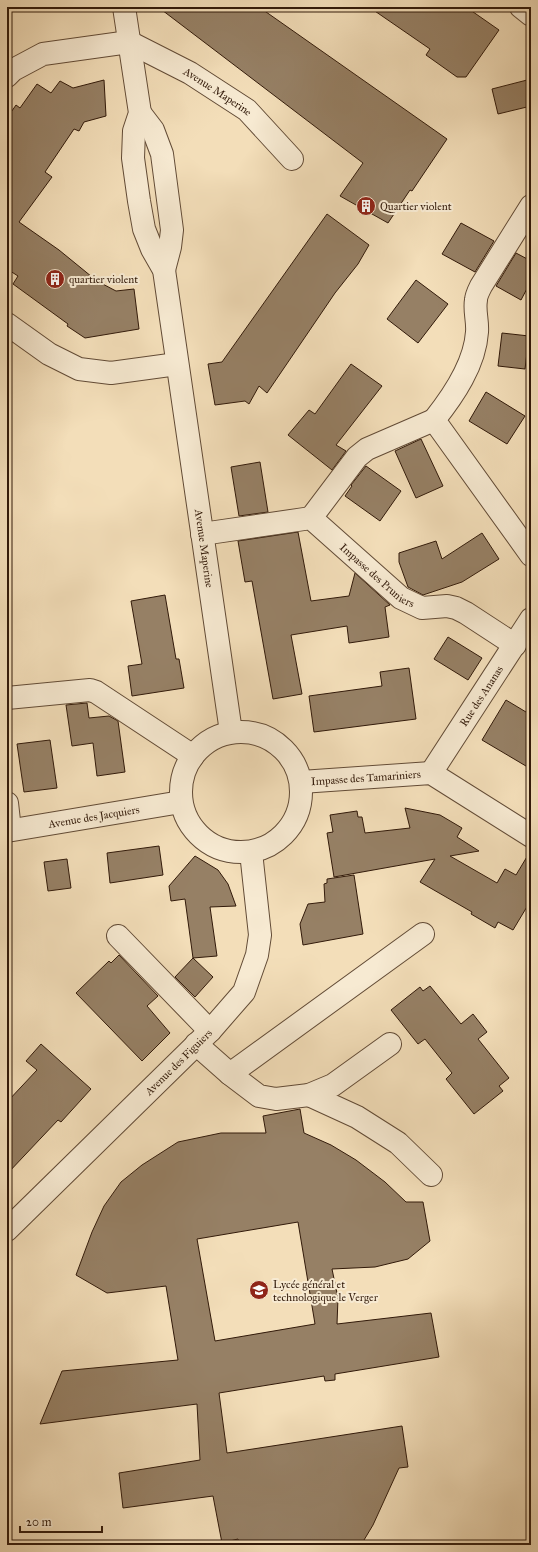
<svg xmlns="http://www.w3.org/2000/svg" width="538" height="1552" viewBox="0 0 538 1552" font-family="'IM FELL Great Primer',serif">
	<rect width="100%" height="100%" fill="#f3deb9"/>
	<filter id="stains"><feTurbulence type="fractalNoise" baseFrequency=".005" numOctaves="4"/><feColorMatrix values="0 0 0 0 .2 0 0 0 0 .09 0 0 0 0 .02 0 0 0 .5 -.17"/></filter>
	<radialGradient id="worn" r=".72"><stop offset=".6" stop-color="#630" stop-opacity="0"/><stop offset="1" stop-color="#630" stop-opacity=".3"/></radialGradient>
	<path fill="#968065" stroke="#321a0a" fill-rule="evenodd" d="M158,7h101l188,132 -35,52 -2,-1 -22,33 -48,-27 23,-33z
		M369,7h97l33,23 -33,47h-9l-31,-22 4,-6z
		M531,79v27l-33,8 -6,-25z
		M104,80l2,36 -22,6 -5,9 -5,-2 -29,43 7,5 -33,45 40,28 38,31 19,10 18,-2 5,40 -54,9 -18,-12 1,-2 -55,-40 5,-8 -11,-7v-151l9,-13 4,3 17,-24 14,9 9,-12 13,7z
		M327,214l42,31 -11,19 -23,29 -68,100 -8,-7 -10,18 -4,-3 -30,4 -7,-41 14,-2z
		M461,223l33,18 -19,31 -33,-18z
		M516,253l15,8v20l-10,19 -25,-14z
		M416,280l32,24 -30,39 -31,-24z
		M502,333l27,3 -4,33 -27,-3z
		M351,364l31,22 -46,59 10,6 -14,19 -44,-35 21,-25 6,4z
		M486,392l39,24 -18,28 -38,-23z
		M421,439l22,47 -27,12 -21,-47z
		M260,462l8,50 -29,4 -8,-49z
		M366,466l35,25 -21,30 -35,-25 7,-10 -1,-1z
		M298,532l13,69 38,-5 6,-23 35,32 -5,2 4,30 -40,6 -2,-17 -56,9 11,59 -29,5 -21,-118 -7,1 -7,-41z
		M482,533l17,26 -37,23 -39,13 -15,-8 -9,-25v-9l37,-12 6,18z
		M165,595l11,64h3l5,29 -52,8 -4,-30 14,-2 -11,-63z
		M448,637l34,21 -14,22 -34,-21z
		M409,668l7,51 -102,13 -5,-36 73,-10 -2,-14z
		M506,700l25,15v54l-49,-29z
		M87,703l2,15 20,-2 9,5 7,51 -28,4 -4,-33 -21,3 -6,-41z
		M50,740l7,48 -33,4 -7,-48z
		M405,808l35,7 22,13 -5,9 22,14 -29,5 47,27 8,-14 11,6 15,-25v50l-18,30 -15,-8 -3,6 -24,-14 1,-2 -52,-30 15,-23 -101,18 -7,-44 6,-1 -3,-17 27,-4 1,6h4l3,16 45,-5z
		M159,846l4,29 -53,8 -3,-30z
		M195,856l23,14 10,14 8,22 -26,1 7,49 -24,2 -8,-59 -14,2 -2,-15z
		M67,859l4,29 -23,3 -4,-29z
		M354,875l9,59 -60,11 -3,-21 8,-20 17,-2 -1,-18 3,-1v-4z
		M119,955l39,41 -11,10 23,27 -28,28 -66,-68 33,-32 2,2z
		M193,958l20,19 -18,20 -20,-20z
		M430,986l31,38 12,-10 14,18 -9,7 31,39 -10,8 4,5 -29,23 -28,-35 6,-6 -27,-34 -7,5 -27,-34 29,-23 3,4z
		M41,1044l50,45 -30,33 -3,-2 -51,54v-72l30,-32 -11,-9z
		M300,1109l4,24 27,12 25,15 29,22 21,20h17l7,39 -22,18 -33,8 -43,2 6,29 -1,26 94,-11 8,44 -104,17v6l-10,1 -1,-5 -105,17 8,60 175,-27 6,41 -9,1 -26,57 -12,20h-122l-1,-6 -16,4 -9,-47 -90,12 -4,-35 81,-13 -3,-56 -157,20 22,-53 116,-11 -12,-74 -59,7 -31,-18 16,-43 12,-26 17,-24 21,-17 36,-23 43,-9h45l-3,-17zM298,1222l17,102 -100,17 -18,-102z"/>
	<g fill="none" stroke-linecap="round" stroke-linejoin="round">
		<g stroke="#624b36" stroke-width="24">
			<g id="minor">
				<path id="s1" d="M124,7l16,106 -6,18 -1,27 6,43 5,28 8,20 12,21 67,462"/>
				<path d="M521,7l10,8"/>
				<path id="s2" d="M7,76l6,-6 30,-16 86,-12 61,31 57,37 45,49"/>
				<path d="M140,113l13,17 9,24 10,76 -2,17 -6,23"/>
				<path d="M531,206l-50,80c-2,4 -5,10 -5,14 -2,11 2,21 1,32 -2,32 -23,63 -43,88l97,135"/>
				<path d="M7,324l42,30 30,15 32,4 66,-9"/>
				<path d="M311,518l46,-61 10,-8 67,-29"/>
				<path id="s3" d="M202,534l109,-16 90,80 21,10 25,-2 9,2 10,5 49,32"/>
				<path d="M7,698l83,-8 6,2 97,64"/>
				<circle cx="241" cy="792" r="60"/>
				<path id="s4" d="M431,773l100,-154"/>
				<path id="s5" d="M301,782l130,-9 100,63"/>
				<path d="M7,803l3,27"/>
				<path id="s6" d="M7,831l174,-29"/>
				<path d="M118,936l92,95"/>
				<path d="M196,1044l34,30 193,-140"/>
				<path d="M230,1074l29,22 17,3 33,-4 24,-10 57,-41"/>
				<path d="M309,1095l48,22 41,26 33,32"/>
				<path id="s7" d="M7,1230l203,-199 34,-39 13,-37 3,-20 -9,-83"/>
			</g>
		</g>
		<use href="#minor" stroke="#f7ead2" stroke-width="22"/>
	</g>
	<defs>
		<g id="building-disc" transform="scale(1)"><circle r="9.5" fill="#8f2418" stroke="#f7ead2"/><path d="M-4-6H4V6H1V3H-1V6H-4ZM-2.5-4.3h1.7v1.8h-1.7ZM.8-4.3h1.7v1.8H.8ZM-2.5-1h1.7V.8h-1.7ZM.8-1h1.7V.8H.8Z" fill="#fff"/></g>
		<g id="school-disc" transform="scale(1)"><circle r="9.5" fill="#8f2418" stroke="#f7ead2"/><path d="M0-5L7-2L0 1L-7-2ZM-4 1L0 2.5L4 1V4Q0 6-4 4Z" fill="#fff"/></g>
	</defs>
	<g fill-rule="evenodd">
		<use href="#building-disc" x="366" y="206"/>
		<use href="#building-disc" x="55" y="279"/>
		<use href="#school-disc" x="259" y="1290"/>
	</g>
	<g text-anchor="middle" stroke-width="4" stroke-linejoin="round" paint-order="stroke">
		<g font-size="11" fill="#321a0a" stroke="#f7ead2">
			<text dy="4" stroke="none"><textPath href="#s2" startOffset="231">Avenue Maperine</textPath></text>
			<text dy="4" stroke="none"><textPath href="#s1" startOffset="552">Avenue Maperine</textPath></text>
			<text dy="4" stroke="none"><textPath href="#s3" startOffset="198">Impasse des Pruniers</textPath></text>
			<text dy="4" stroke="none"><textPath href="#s4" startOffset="92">Rue des Ananas</textPath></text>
			<text dy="4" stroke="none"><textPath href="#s5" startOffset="65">Impasse des Tamariniers</textPath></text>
			<text dy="4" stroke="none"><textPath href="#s6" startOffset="88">Avenue des Jacquiers</textPath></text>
			<text dy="4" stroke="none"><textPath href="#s7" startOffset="240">Avenue des Figuiers</textPath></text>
		</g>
		<g font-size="11" fill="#321a0a" stroke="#f7ead2" text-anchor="start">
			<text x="380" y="210">Quartier violent</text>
			<text x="69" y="283">quartier violent</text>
			<text x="273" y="1288">Lycée général et<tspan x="273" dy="13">technologique le Verger</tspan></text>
		</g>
	</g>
	<rect width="538" height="1552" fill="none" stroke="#f3deb9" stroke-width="24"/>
	<rect x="8" y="8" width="522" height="1536" fill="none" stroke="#321a0a" stroke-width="2"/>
	<rect x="12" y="12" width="514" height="1528" fill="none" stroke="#321a0a"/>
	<path d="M20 1526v6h82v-6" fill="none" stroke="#321a0a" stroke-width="2"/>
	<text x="26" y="1526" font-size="12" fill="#321a0a" stroke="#f7ead2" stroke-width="3" paint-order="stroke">20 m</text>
	<rect width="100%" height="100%" filter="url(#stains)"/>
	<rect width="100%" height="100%" fill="url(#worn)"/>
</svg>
